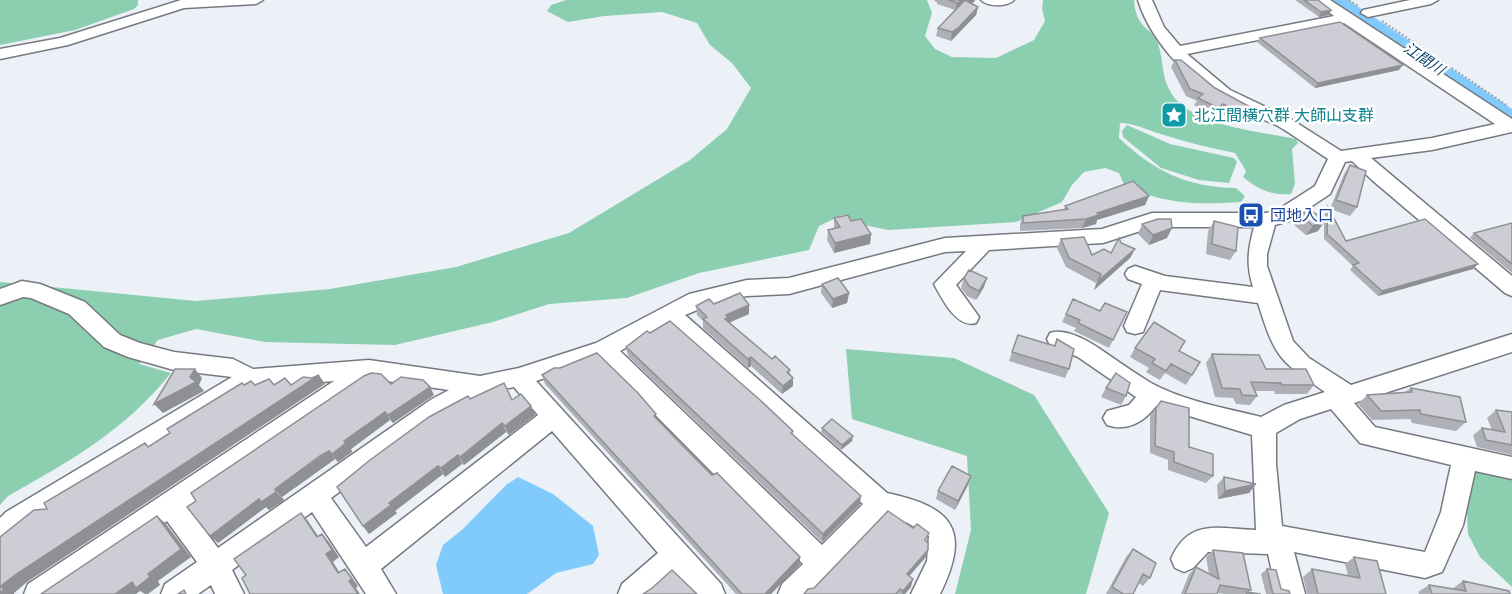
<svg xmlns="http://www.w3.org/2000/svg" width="1512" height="594" viewBox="0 0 1512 594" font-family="'Public Sans','Noto Sans JP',sans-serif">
	<rect width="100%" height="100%" fill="#ecf0f7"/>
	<path fill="#8bcfb0" d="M0,0h138v5l-4,4 -59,21 -75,15z
		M566,0h361l5,13 -7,23 10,13 17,8 44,1 38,-18 11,-19 -3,-12 1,-9h91c2,31 19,26 25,47 4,13 3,28 9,40 16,39 91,44 128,52l2,4 -6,6 3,35 -4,10c-18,2 -34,-5 -48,-17l3,-6 -11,-18c-25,-5 -49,-11 -74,-19 -15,-4 -26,-11 -41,-11l-1,15c35,33 67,49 117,50l9,8 -4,6c-46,3 -72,2 -116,-15l-6,-14 -14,-5 -21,4 -12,13 -10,17 -46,20 -128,8 -34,-7 -12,-8 -23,11 -10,24 -110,23 -72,25 -78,6 -56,18 -98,23 -130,-3 -69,-13 -38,11 -19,24 32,9c-48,59 -98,86 -163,123l-8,9v-223l196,19 134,-12 126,-22 113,-34 121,-73 37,-31 24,-41 -19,-25 -22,-18 -13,-22 -35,-11 -58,4 -36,6 -21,-11 4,-6z
		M1127,125l43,19 64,14 3,4 -8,21 -30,-3 -38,-12 -38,-31 -1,-6z
		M846,349l108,9 80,37 75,118 -23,81h-131l16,-64 -4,-74 -115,-37z
		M1484,470l28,9v108l-32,-30 -12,-23 -2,-39 6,-5v-17z"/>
	<path fill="#80cafc" d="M518,477l35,17 40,32 6,29 -6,9 -37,9 -29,21h-84l-7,-29 7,-20 20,-16 43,-44z"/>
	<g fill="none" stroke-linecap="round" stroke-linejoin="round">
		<path fill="#80cafc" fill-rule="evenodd" d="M1326,0h22l164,109v17l-8,-2z"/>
		<g stroke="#767980" stroke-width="3">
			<path id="minor" d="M181,0h82l-7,4 -72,4 -116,37 -68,14v-10l60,-11z
				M981,0h33c-7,7 -26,7 -33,0z
				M1138,0h14l12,27 16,19 154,-30 -21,-16h17l182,119v13l-80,18 -61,8 141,118v20l-7,-3 -133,-113 -20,-19 -7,1 -15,32 -41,27 -14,4 -8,29v12l26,75 16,17 42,27 161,-51v18l-158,51 21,24 137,30v22l-37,-8 -12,54 -21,47 -17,6 -131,-26 11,42h-28l-9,-40 -60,-2 -15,16 -9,4 -9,-4 -4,-9c18,-42 49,-30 85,-29l-4,-95 -96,-29c-12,16 -29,26 -49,19l-4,-7 4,-7 22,-6 7,-8 -58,-40 -28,-12 -3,-6 3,-6c14,-5 35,6 47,14 18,12 36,25 54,36 33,18 74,25 110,34l23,-12 41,-13c-47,-32 -50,-35 -67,-89l-98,-13 -17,42 -8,2 -8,-2 -3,-6 18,-42 -14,-5 -3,-5 3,-5 7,-3 30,10 88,11c-7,-23 -5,-37 1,-60h-101l-50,16 -114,7 -33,35 23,32 -3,6c-19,6 -34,-24 -42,-39l32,-33 -21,1 -156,42 -42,2 -33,7 -29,12 202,178c67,14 84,38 53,101h-29l16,-33 2,-25 -21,-13 -22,-7 -75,78h-33l4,-10 21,-20 -203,-205 -64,22 185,203 4,10h-32l-18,-21 -23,21h-34l4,-10 36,-31 -106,-122 -171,138 15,25h-30l-54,-82 -80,58 12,24h-29l-4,-9 -13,9h-37l4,-10 32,-22 -30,-41 -105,73h-38l4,-10 306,-203 -82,7 -202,124 -26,18 -15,15 -9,3v-30l6,-6 226,-135 -58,-7 -46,-13 -24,-10 -35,-33 -38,-16 -8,-1 -23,8v-16l22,-8 18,3 45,18 35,33 20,8 34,9 59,7 20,10 116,-9 111,16 39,-8 77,-25 93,-49 58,-14 42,-2 156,-40 157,-9 50,-16h114l10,-2 39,-25 13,-27c-17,-11 -33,-23 -50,-33 -14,-7 -29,-11 -43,-19 -41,-21 -83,-62 -97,-107zM1344,23l151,101 -63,14 -91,13 -52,-33 -59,-28 -43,-36zM668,325l104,92 91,87 -41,41 -202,-194zM373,379l76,11 -17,9 -214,149 -31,-41zM514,387l24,28 -172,132 -35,-49 117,-85 37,-20zM1331,409l29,34 91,22 -10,47 -16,40 -143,-26 -6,-62v-31l24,-14z
				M1410,0h28l-7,4 -63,13 -7,-4 2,-3z"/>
		</g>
		<path stroke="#9ea1a6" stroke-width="2" stroke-dasharray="2 2" stroke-linecap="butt" d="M1349,0l9,6
			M1382,21l126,85"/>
		<use href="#minor" fill="#fff" fill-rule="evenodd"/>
	</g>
	<path fill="#afb0b7" d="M935,0h40l-1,2 -3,1 7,4 -2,8 -25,26 -15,-5 2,-8 17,-18 -18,-6v-2l-3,-1z
		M1295,0h23l13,10 -2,5 -10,2z
		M1260,38l139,32 -84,18 -58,-46z
		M1175,60l73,56 -7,6 -22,-10 -5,4 -20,-11 3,-4 -11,-5 -15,-29z
		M1350,165l7,42 -7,9 -20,-7 14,-35z
		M1149,196l-4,9 -48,15 -1,4 -14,4 -62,3v-7l3,-8 41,-6 1,-4z
		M1328,207l18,34 127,28 -95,27 -28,-26 3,-4 -29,-27v-17l-6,9 -12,4 -12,-10 6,-10 24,5 1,-8z
		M834,218l17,3 20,13 -1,10 -36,9 -7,-13 1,-10 6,-2z
		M1214,221l22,30 -6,9 -24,-6 2,-23z
		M1512,223v50l-42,-35 4,-5z
		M1142,224l25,14 -18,7 -11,-11z
		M1061,239l31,16 19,-2 10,-10 14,6 -5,9 -36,32 2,-7 -30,-16 -9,-19z
		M964,278l20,9 -8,13 -9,-4 -6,-8z
		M822,284l27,9 -2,10 -15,5 -11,-15z
		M714,304l35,1v9l-20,9 43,36 18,11v5l3,11 -11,8 -31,-28 -3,2 -45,-40v-7l-6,-6 -1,-9z
		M1100,311l27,1 -18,36 -35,-17 2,-3 -14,-6 4,-8z
		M1018,335l36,11 3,-7 12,30 -4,9 -56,-17z
		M626,347l167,84v4l67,69 -38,38 -194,-186z
		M1135,348l44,3 21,11 -14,23 -21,-12 -5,7 -14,-8 3,-4 -19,-11z
		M1212,354l54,15 48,16 -7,9h-32l-1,-3h-19l2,5 -7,9 -14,-1 -3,-6 -18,-1 -9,-34z
		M542,375l115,45 55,55 88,82v7l-29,30h-35l-191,-210z
		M391,384l39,3 4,8 -41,28 -3,-3 -39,29 1,3 -14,10 -3,-3 -8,6 -45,32 2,3 -15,10 -3,-3 -48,36z
		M1106,388l20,8 -5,9 -20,-8z
		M1411,388l55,34 -10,9 -44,-8 -2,-4 -38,1 -14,-16 9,-9 38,-3z
		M470,399l65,16 -26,20 -3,-3 -42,33 -2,-1 -17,13 -2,-3 -48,37 2,2 -28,21 -6,-8z
		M1156,408l57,68 -7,7 -38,-13v-10l-18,-7v-37z
		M1496,410l16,2v43l-35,-8 -4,-12 9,-7 10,2 -5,-12z
		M822,428l30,13 -11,9 -20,-18z
		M1224,477l32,7 -7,9 -31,6 -1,-14z
		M968,485l-13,25 -19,-11 2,-8z
		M926,542l2,8 -3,8 -16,18 2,11 -6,7h-101l10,-6z
		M1133,549l17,29 -7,8 -4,-3 -6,11h-27l20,-37z
		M1213,550l38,40 -2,2 12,2h-36l-8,-1v1h-36l8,-20 7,-7 13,7 -3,-17z
		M1354,557l32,37h-79l-4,-17 9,-8 36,7 -3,-12z
		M1267,569l14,20 9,5h-24l-5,-20z
		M1463,581l47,13h-91l-1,-2 11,-7 23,4z"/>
	<path fill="#8f9095" d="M964,0h11l-1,2 -19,8 2,-7z
		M978,7l-2,8 -25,26 1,-9z
		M1331,10l-2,5 -10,2 2,-5z
		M1403,65l-4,5 -84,18 3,-5z
		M1223,104l-4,8 -5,4 4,-8z
		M1252,108l-4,8 -7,6 4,-8z
		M1149,196l-4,9 -48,15 -1,4 -14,4 4,-9 11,-6z
		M1325,221l-7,10 -12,4 7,-9z
		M1172,228l-5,10 -18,7 4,-10z
		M871,234l-1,10 -36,9 1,-10z
		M1135,249l-5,9 -36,32 4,-9z
		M1478,264l-5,5 -95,27 4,-5z
		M987,278l-3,9 -8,13 3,-9z
		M849,293l-2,10 -15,5 1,-9z
		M749,305v9l-21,9 -3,-4 1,-4z
		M751,357v9l-3,2v-9z
		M195,369l7,9 -3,7 5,6 -41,22 -9,-9 36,-27z
		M319,375l6,9 -298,198 -13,11v1h-14l1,-8 14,-11z
		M793,378v8l-11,8 1,-8z
		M430,387l4,8 -41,28 -5,-8z
		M531,406l4,9 -26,20 -4,-9z
		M385,412l5,8 -39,29 1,3 -14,10 -6,-8 12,-13z
		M502,423l4,9 -42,33 -4,-8z
		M853,436l-1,5 -11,9 1,-5z
		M329,451l6,8 -53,38 -7,-8z
		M458,455l4,9 -17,13 -4,-9z
		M438,466l5,8 -48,37 2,2 -28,21 -6,-8 26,-23z
		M971,476l-3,9 -13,25 3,-9z
		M1256,484l-7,9 -31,6 7,-8z
		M276,492l8,8 -15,10 -3,-3 -48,36 -8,-7 49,-37z
		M861,496l-1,8 -38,38 1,-8z
		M301,513l7,8 16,24 -7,-8z
		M157,516l9,8 25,33 -33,24 2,4 -12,9h-3l-5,-3 -4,3h-21l17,-12 16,-8z
		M322,534l7,8 10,15 -6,5 12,19 -7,-8 -12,-19z
		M928,550l-3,8 -21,24 3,-8z
		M800,557v7l-29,30h-6z
		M345,569l6,7 7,10 -2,2 4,6h-2l-9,-13z
		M913,579l-2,8 -6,7h-3l1,-3z"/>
	<path fill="#cccdd5" stroke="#8f9095" stroke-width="1.5" d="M948,0h16l-7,3z
		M965,0l13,7 -19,20 -7,5 -14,-4z
		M1304,0h14l13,10 -10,2z
		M1340,22l63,43 -85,18 -58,-45z
		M1175,60h6l34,28 37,20 -7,6 -22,-10 -5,4 -20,-10 5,-4 -13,-5z
		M1350,165l16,6 -9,36 -21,-7z
		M1133,181l16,15 -52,17 2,2 -13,4 -63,4v-7l45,-7 -3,-3z
		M1328,207l18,34 79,-22 53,45 -96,27 -29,-26 6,-2 -32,-29z
		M1312,211l13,10 -12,5 -13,-11z
		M848,215l3,6 10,-2 10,15 -36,9 -7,-13 12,-3 -6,-9z
		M1158,219h13l1,9 -19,7 -11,-11z
		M1214,221l24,6 -2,24 -24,-7z
		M1512,223v41l-38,-31z
		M1084,237l8,18 12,-6 7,4 8,-15 2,5 14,6 -37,32 3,-7 -32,-16 -8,-19z
		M969,270l18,8 -8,13 -10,-5 -5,-8z
		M838,278l11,15 -16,6 -11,-15z
		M740,293l9,12 -23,10 2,3 -3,1 47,40 3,-3 15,14 -3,2 6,6 -10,8 -32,-29 -3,2 -45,-40 4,-2 -11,-11 13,-7 5,5z
		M1073,299l27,12 5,-8 22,9 -14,28 -35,-17 2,-3 -14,-6z
		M670,321l90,79 33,31 -2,2 70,63 -38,38 -197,-187 21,-16 3,2z
		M1154,322l31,19 -6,10 21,11 -8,13 -21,-11 -5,7 -14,-8 3,-4 -20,-11z
		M1018,335l37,11 2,-7 17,10 -5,20 -57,-17z
		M597,353l41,40 18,21 -2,2 32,33 26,26 5,-2 83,84 -35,37h-23l-200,-219 12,-7h6z
		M1212,354l47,1 7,14h40l8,16h-32l-1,-2 -30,-1 6,14 -15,-1 -2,-6 -18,-1z
		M175,369h20l-5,8 6,5 -42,22z
		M371,373l10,1 10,10 10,-7 22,3 7,7 -42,28 -3,-3 -41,29 2,2 -14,11 -3,-3 -9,5 -45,33 1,3 -15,10 -2,-3 -49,37 -23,-29 9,-6 -5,-8 173,-117z
		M1116,373l14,10 -4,13 -20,-8z
		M319,375l-304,200 -14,11 3,4 -4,3v-56l34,-27 13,-1 -3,-6 101,-60 3,4 22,-14 -3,-4 75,-46 2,2 7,-4 4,4 14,-6 5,6 11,-7 6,7 12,-8 9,1z
		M504,383l8,17 9,-6 10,12 -26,20 -3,-3 -42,34 -2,-2 -17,13 -3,-2 -49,37 2,2 -28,21 -26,-39 33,-27 59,-43 39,-21 2,3z
		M1411,388l49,9 6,25 -45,-8 -1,-4 -39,1 -14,-16 45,-3z
		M1161,401l28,7v39l24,7v22l-39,-14v-10l-19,-6 1,-38z
		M1496,410l16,2v33l-26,-5 -4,-12 23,4z
		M832,419l21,17 -11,9 -20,-17z
		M952,466l19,10 -13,25 -20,-10z
		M1224,477l32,7 -31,7z
		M888,511l25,17 4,-4 12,9 -4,7 3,3v7l-21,24 6,5 -10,12 -3,-2 -4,5h-92l4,-5 6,-1z
		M301,513l16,24 5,-3 10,16 -6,4 12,19 7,-4 7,10 -3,2 9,13h-108l-8,-16 4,-3 -12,-16z
		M157,516l24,33 -33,25 2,3 -14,11 -4,-6 -17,12h-74z
		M1133,549l23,14 -6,15 -7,-4 -10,20h-10l-11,-7z
		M1213,550l30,3 8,37 -31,-5 -3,9h-32l11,-27 23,12z
		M1354,557l23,4 9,33h-68l-6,-25 48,9z
		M1267,569l9,1 5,19 8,2 1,3h-17z
		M672,570l25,24h-54l9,-6z
		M1463,581l46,10 1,3h-78l-3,-9 37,6z
		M184,590l2,4h-8z
		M1246,592l15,2h-14z"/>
	<defs>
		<g id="sight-square" transform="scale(1.35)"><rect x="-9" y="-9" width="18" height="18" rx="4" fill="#0f9aa8" stroke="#fff"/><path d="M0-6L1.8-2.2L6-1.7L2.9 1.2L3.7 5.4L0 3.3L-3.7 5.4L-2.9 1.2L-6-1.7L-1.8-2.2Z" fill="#fff"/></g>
		<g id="bus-square" transform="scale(1.35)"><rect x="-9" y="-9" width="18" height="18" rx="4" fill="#1a4fb4" stroke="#fff"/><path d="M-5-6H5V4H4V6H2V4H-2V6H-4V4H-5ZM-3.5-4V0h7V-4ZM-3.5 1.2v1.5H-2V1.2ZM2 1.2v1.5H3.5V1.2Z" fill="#fff"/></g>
	</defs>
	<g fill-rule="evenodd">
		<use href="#sight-square" x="1174" y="115"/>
		<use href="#bus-square" x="1251" y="215"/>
	</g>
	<g text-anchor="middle" stroke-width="5" stroke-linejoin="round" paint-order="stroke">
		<g font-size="15" font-style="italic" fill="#0b4767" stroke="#fff">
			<text transform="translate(1424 59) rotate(34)" y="5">江間川</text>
		</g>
		<g font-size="16" fill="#0d838f" stroke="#fff" text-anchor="start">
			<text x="1194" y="121">北江間横穴群 大師山支群</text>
		</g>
		<g font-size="16" fill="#164399" stroke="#fff" text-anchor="start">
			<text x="1270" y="221">団地入口</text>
		</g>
	</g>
</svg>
